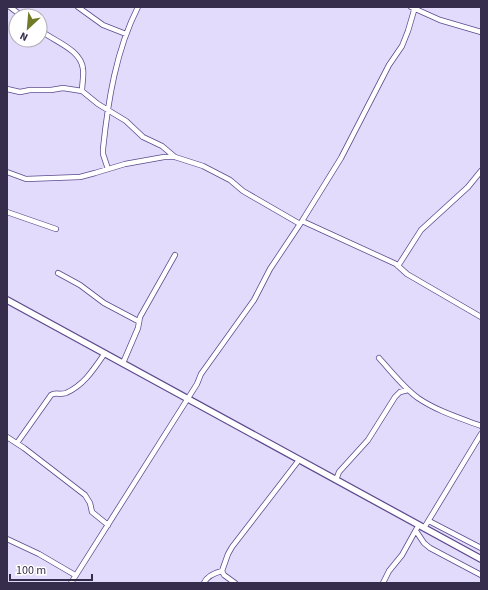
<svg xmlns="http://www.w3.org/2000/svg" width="488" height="590" viewBox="0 0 488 590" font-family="'Source Sans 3',sans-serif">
	<rect width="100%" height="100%" fill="#e2dbfb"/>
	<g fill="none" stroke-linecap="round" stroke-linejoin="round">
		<g stroke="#5d498d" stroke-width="6">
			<path id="minor" d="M10,7l12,9
				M78,7l25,18 23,9
				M411,7l29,13 41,12
				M40,30c13,11 41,19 43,39 1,7 -1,15 -1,22
				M7,89l13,3 10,-2h21l12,-2 19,3 16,13 28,17 17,16 19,9 13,11
				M108,169l-5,-15v-5c5,-48 13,-99 35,-142
				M7,172l19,7 54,-2 15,-4 30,-9 39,-7h11l28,9 27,14 13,11 57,33
				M7,212l49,17
				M302,221l94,43 11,10 74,43
				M398,266l23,-36 47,-43 13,-16
				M58,273l22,12 24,18 34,18
				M379,358c12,13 24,29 39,40 19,13 42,20 63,28
				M123,363l15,-35 2,-11 35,-62
				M7,437l17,11 61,47 5,8 2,9 16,13
				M17,443l34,-48c4,-3 9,0 15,-2 18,-8 28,-24 39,-40
				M336,480l3,-8 29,-32 27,-43 5,-5 8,-2
				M429,521l52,27
				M424,528l57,-94
				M416,531l8,12 6,5 51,27
				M7,539l32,15 36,21
				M222,571l6,-17 4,-7 67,-87
				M222,571l2,4 11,8
				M71,583l126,-199 4,-10 53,-74 16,-31 32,-48 39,-63 48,-93 13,-19 6,-15 7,-24
				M204,583c3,-7 10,-10 18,-12
				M383,583l6,-12 13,-16 15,-27"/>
		</g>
		<g stroke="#5d498d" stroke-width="8">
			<path id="tertiary" d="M7,300l474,259"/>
		</g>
		<use href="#minor" stroke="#fff" stroke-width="4.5"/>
		<use href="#tertiary" stroke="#fff" stroke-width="5.5"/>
	</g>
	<rect width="488" height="590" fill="none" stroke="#362d4c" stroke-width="16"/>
	<g transform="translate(28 28) rotate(206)"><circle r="19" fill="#ffffff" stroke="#afabb7"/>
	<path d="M0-3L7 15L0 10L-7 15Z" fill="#717a26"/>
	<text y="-6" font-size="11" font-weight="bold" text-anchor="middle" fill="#362d4c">N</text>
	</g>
	<path d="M10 574v6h82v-6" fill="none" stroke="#362d4c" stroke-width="2"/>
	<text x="16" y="574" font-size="12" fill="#362d4c" stroke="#ffffff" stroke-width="3" paint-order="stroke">100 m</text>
</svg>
